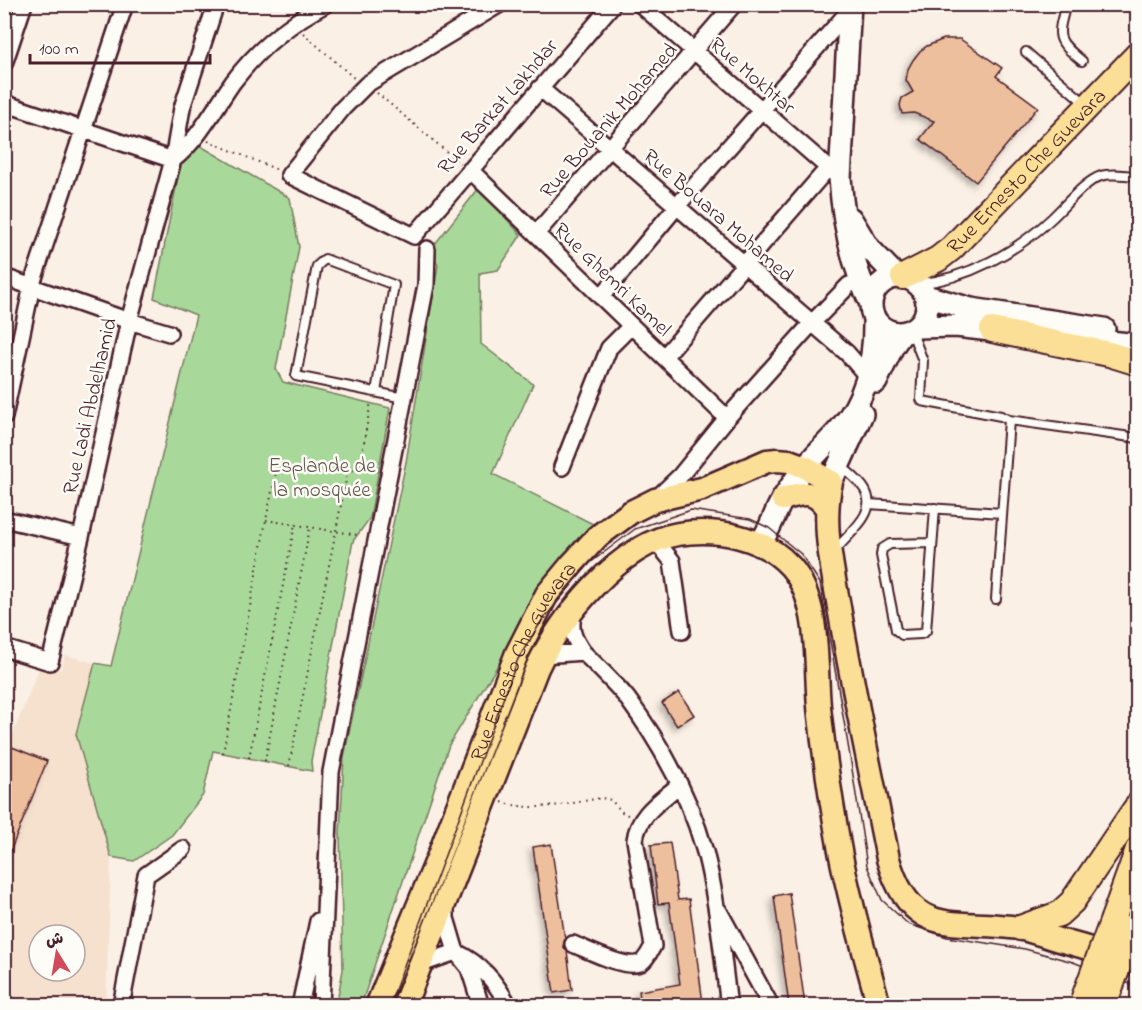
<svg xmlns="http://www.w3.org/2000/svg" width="1142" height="1010" viewBox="0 0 1142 1010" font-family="'Indie Flower','Playpen Sans Arabic',sans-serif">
	<defs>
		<filter id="shadow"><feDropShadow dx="-3.5" dy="3.5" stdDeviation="3" flood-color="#0004"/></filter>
	</defs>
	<rect width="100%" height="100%" fill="#faf0e5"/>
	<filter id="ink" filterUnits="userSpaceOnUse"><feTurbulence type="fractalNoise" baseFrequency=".0167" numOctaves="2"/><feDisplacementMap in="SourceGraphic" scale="12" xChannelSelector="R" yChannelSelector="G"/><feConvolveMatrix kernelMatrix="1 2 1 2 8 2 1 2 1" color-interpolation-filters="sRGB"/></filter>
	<g filter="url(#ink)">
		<path fill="#f6e1cf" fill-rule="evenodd" d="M65,655l30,8 -19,71 35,123 -5,148 -101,1v-253l36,-89 20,6zM39,935h36v36h-36z"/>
		<path fill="#a8d99a" stroke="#797c62" stroke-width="1.5" d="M199,145l91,53 9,49 -23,122 7,13 107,26 -20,110 -17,23 -42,220 1,10 -99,-20 -10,44 -31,40 -38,26 -23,-4 -35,-123 19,-71 16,3 85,-351 -42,-17 27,-136z
			M479,188l42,47 -23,35 -18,3 1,71 52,40 -40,90 102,51 -42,43 -26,42 -29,55 -49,80 -88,260 -25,1 7,-36 -3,-137 4,-76 62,-295 32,-197 -7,-16z"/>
		<path fill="#edbf9d" stroke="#4a1f2b" stroke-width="1.5" filter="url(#shadow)" d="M944,39h16l42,29 -6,8 42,31 -62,75 -56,-43 14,-18 -20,-8 -12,1 -2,-9 2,-7 11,-6 -7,-12 2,-11 5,-9 7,-9 7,-5z
			M679,692l15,23 -17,11 -15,-23z
			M12,747l35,14 -42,103 -1,-98z
			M670,843l8,57 11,-1 14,104 -19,2h-43l-2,-14 41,-7 -11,-81 -11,1 -7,-59z
			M551,844l14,95 -2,7 4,5 5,39 -18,3 -21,-146z
			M789,893l16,112h-16l-15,-109z"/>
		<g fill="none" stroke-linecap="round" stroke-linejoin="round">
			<g stroke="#4a1f2b" stroke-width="12">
				<path id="service" d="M1066,4c-9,33 -11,35 16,57
					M1026,52l60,52
					M917,284c50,-5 99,-32 135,-66 12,-11 33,-37 49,-42 11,-4 25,0 37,0
					M911,330l12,31 -2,38 1,2 79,15 8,4 129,18
					M376,392l18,-107 -69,-26 -8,7 -21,110 108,22
					M869,504l133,9
					M932,543l-42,1 -8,5 -1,6 15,75 6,5 19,-1 5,-3 9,-123
					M835,551c12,-17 44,-37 30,-61 -5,-9 -16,-17 -24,-24
					M996,599l13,-179"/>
			</g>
			<g stroke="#4a1f2b" stroke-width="20">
				<path id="minor" d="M500,4l-133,80 -24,24 -54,67 125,61 199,-232
					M640,4l200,174
					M4,64l20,-60
					M540,88l307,265 20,23
					M4,103l169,57
					M173,160c26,-21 41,-51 60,-78 24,-32 57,-59 93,-78
					M470,170l257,248
					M536,234l198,-230
					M4,277l125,44 40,12
					M601,297l76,-91 172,-195 -3,-3
					M664,357l164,-189
					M4,417l29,-136 92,-277
					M562,467l47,-119 22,-22
					M657,498l23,-22 47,-58 85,-95 37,-38 12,-4
					M4,519l77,18
					M656,541l16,20 10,70
					M4,648l46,14 31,-125 48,-216 44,-161 9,-52 34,-104
					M583,652c15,15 31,30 44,46 34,46 63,99 78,154 13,50 17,103 24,154
					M543,655l40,-3c-10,-14 -14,-24 -9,-41
					M446,905v13l10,34 13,16 12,38
					M719,911l52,95
					M573,944c15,6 55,27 69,18 5,-4 8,-11 11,-16l-18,-106c3,-26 26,-39 44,-55
					M421,964l35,-12c25,12 39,29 53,54
					M121,1006l25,-131 37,-26
					M300,1006l18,-85
					M321,1006l10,-234 95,-487 1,-36"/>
			</g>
			<g stroke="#4a1f2b" stroke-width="26">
				<path id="secondary" d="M850,4l-10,174c3,43 12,87 31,126
					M851,219l17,28 29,30
					M871 305a28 28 0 1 1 56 0a28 28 0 1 1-56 0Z
					M926,296l45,13 133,20
					M916,327l40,-1 52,6
					M1081,339l57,6
					M876,382l17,-36 9,-13
					M831,482l31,-68
					M759,545c9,-12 13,-24 19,-37 6,-13 15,-24 22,-35 12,-16 27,-29 40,-44 27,-31 35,-73 34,-112"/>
			</g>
			<g stroke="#4a1f2b" stroke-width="27">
				<g id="primary">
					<path d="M783,499c19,-6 30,-10 43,8"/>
					<path id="s1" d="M377,1006l61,-148 79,-205 30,-59 24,-29 26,-28 34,-25 24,-12 47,-11 65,-28 10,-1 12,1 16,6 26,15c-10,43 2,88 9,131 14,82 32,164 48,246 24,82 66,59 131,69 13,3 27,8 40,12 26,7 53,15 79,24"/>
					<path d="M404,1006l133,-338c24,-51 82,-124 141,-134 39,-6 85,2 113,33 32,38 23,104 29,149 5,45 12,91 20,135 10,52 25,104 39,155"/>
				</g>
			</g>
			<g stroke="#4a1f2b" stroke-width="28">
				<g id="trunk">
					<path id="s2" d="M903,277l35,-18 14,-11 186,-194"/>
					<path d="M992,330l117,24 29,9"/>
					<path d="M1113,919l25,-70"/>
					<path d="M1020,928l39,-14 13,-12 66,-97"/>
				</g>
			</g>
			<path stroke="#4a1f2b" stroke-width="2" stroke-dasharray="1.5 4.5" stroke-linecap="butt" d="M303,33l52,46
				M377,93l83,70
				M208,141l70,29
				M266,520l92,15
				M223,753l43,-233 12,-57
				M249,758l46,-234
				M265,761l45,-234
				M289,766l59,-296 11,1 12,-70
				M502,802c32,11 67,1 100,-4l9,2 12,13 7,3"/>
			<use href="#service" stroke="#fdfcf7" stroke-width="8"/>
			<use href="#minor" stroke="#fdfcf7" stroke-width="15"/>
			<use href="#secondary" stroke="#fdfcf7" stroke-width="21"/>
			<use href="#primary" stroke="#fbdf96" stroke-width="22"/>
			<use href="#trunk" stroke="#fbdf96" stroke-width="24"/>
			<path stroke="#4a1f2b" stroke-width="1.5" d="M389,1006l129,-347 23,-37 49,-59 45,-34 56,-19 59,9 19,9 32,26 19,29 30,173 17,110 15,34 26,24 39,13 78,12 48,13 65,25"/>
			<g stroke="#4a1f2b" stroke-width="28" stroke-linecap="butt">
				<path id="trunk-bridge" d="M1083,1000l30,-81
					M1104,1004l30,-78"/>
			</g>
			<use href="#trunk-bridge" stroke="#fbdf96" stroke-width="24"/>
		</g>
	</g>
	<g text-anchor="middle" stroke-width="5" stroke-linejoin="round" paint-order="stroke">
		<g font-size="21" fill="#4a1f2b" stroke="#fdfcf7">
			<text transform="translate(753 75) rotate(41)" y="7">Rue Mokhtar</text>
			<text transform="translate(497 106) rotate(-49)" y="7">Rue Barkat Lakhdar</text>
			<text transform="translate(608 120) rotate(-49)" y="7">Rue Bouanik Mohamed</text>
			<text dy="7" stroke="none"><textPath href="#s2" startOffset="164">Rue Ernesto Che Guevara</textPath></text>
			<text transform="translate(719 215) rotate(41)" y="7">Rue Bouara Mohamed</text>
			<text transform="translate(613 279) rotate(44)" y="7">Rue Ghemri Kamel</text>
			<text transform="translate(89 406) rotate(-77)" y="7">Rue Ladi Abdelhamid</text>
			<text dy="7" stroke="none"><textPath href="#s1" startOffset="375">Rue Ernesto Che Guevara</textPath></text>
		</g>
		<g font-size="21" fill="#66574c" stroke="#fdfcf7">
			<text x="322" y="472">Esplande de<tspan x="322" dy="24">la mosquée</tspan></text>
		</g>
	</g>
	<rect width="1142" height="1010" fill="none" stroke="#fdfcf7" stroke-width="24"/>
	<rect x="12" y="12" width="1118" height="986" fill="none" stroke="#4a1f2b" stroke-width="2" filter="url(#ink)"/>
	<g transform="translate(57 953) rotate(349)"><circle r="28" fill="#fdfcf7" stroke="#b5a4a5" stroke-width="1.5"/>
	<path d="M0-4.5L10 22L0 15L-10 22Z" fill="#d1495b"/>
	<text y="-9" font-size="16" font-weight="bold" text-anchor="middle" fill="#4a1f2b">ش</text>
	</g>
	<path d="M30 54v9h180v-9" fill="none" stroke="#4a1f2b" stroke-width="3"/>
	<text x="39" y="54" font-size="18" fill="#4a1f2b" stroke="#fdfcf7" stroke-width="4.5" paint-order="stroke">100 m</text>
</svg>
